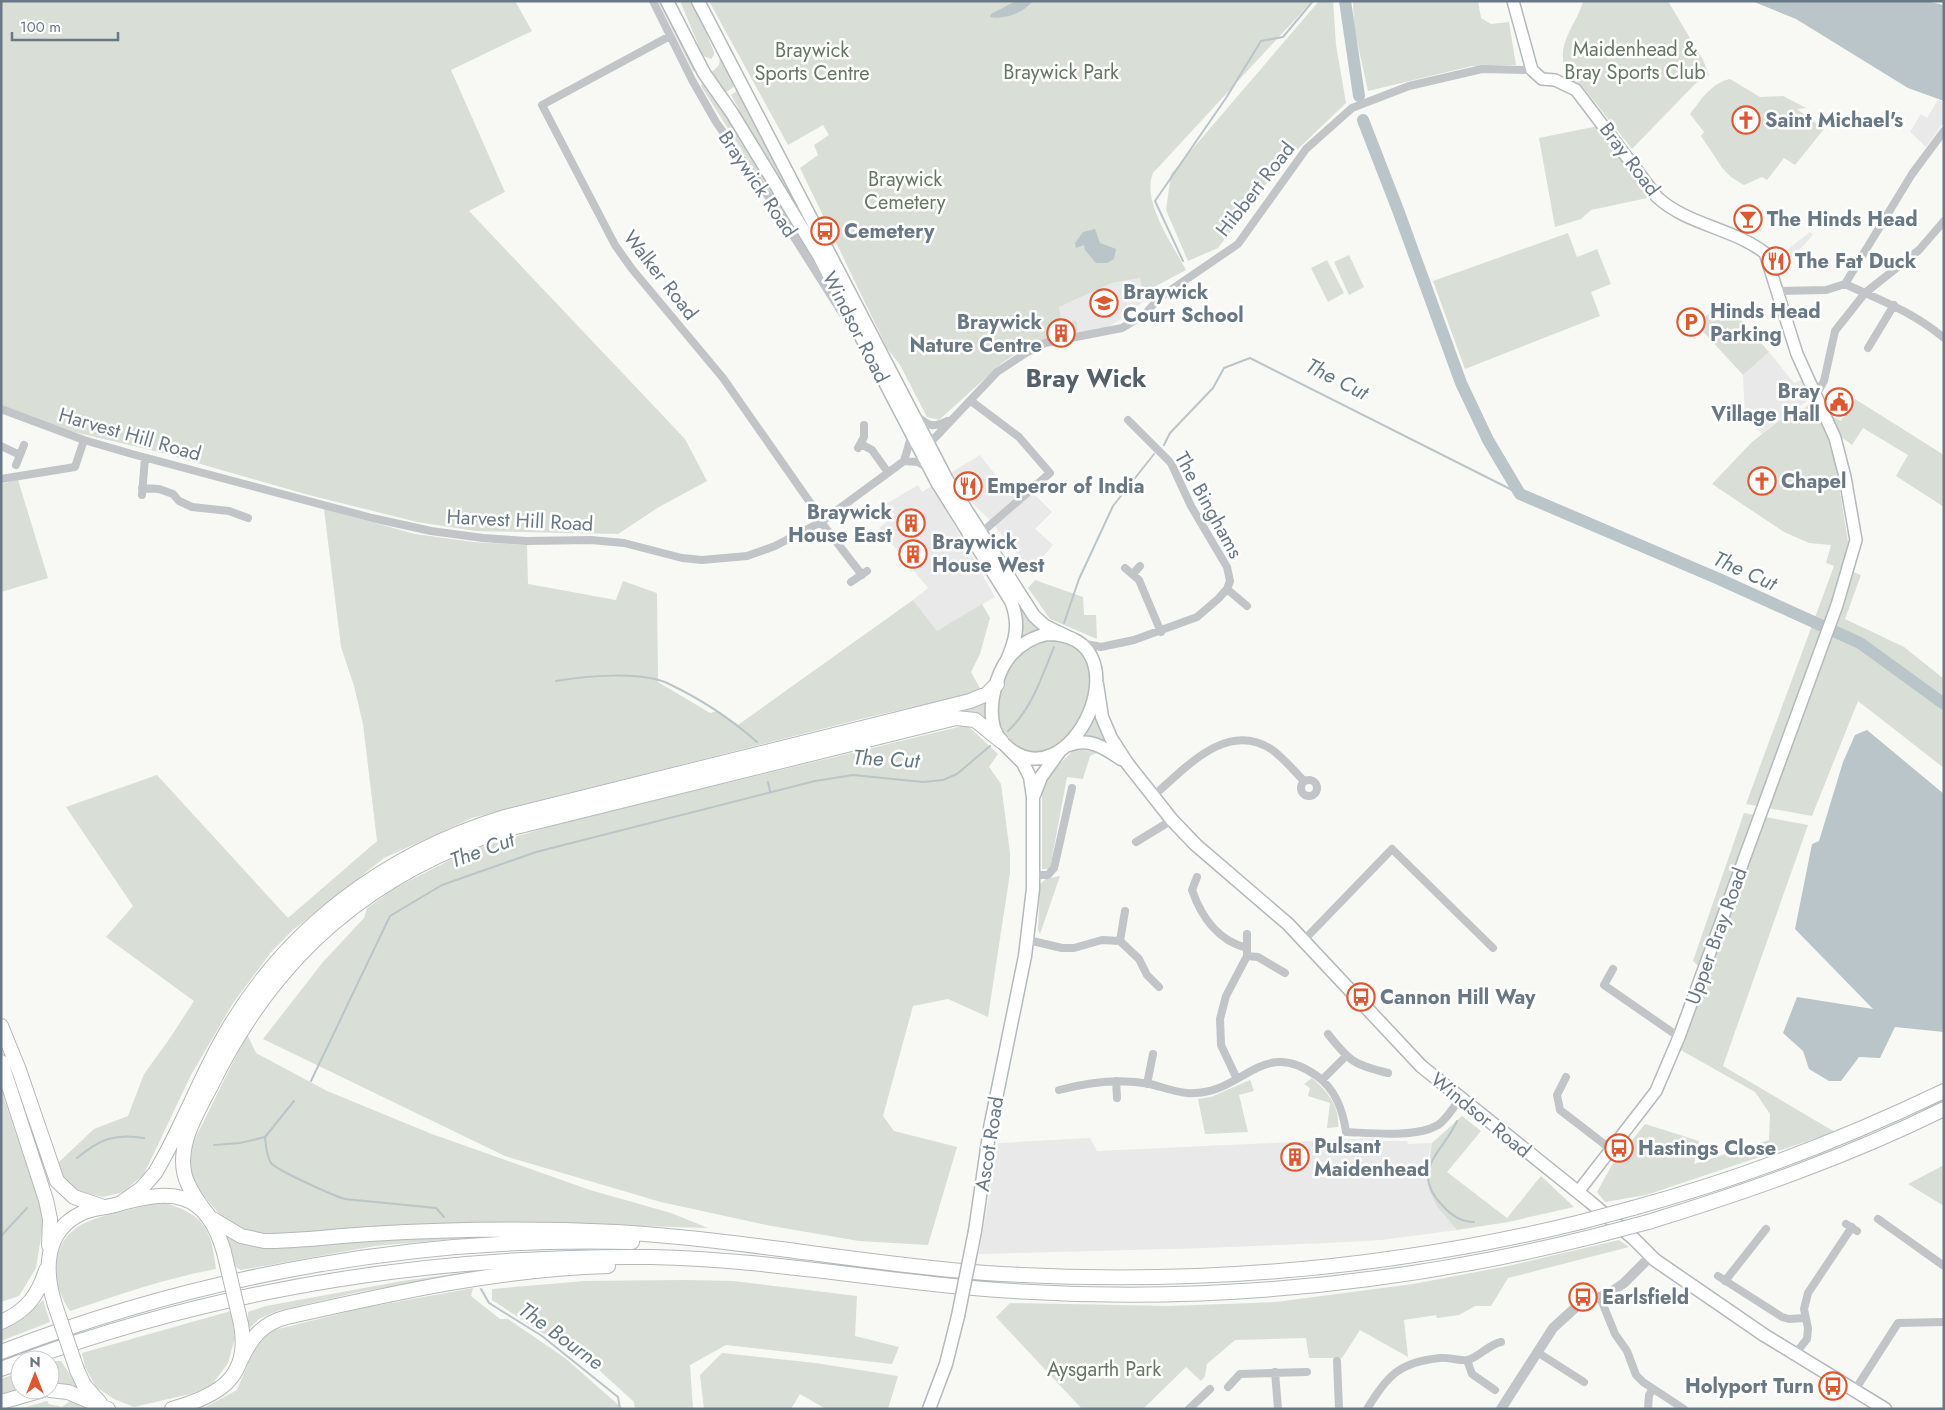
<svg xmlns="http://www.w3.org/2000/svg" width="1945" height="1410" viewBox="0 0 1945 1410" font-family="Jost,sans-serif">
	<rect width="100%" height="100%" fill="#f8f8f5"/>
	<path fill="#e8e9e8" d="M1938,100l6,2v20l-18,25 -16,-15 11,-18 6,4z
		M1756,211l5,21 -16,2 -10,-1 2,-21z
		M1810,232l3,3 -9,10 -18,17 -13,7 -3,-11 9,-2z
		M1141,278l4,22 -21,18 -16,9 -30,7 -16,-10 -3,-17 53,-24z
		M1769,352l25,31 7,-3 9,19 -16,11 -1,-2 -31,26 -17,-16 -2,-43z
		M980,455l28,36 13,-11 9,9 -38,33 -25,-24 -15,-26z
		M918,485l4,7 10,-6 63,111 -58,34 -24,-31 15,-12 -49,-60 16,-13 -9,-11z
		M1033,493l19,19 -17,17 18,16 -22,26 -36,-45z
		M1090,1138l7,13 282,-13 4,3h24l1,3 24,-1 -4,14 10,51 19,22 -76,10 -55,3 -121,5 -226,6 19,-111z"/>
	<path fill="#d9ded6" d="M1,1h514l17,30 -81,39 54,122 -36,19 216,228 22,42 -48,26 -41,27 -142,-3 -59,-9 -112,-28 -146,-42 -85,-20 -73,-26z
		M658,1h7l34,71 -6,-1z
		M680,1h13l21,51v3l-3,4 -8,-3z
		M709,1h603l-159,172c-12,28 20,72 33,97l-30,16 -11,14 -5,-22 -28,5 -53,24 3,17 14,-3 2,13 -44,9 -8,4 -24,16 -63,57 -12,-3 -27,-52 -13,-17 -87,-180 18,-13 -4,-10 15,-10 -6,-10 -35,20z
		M1319,1h14l3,44 10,58 -68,65 -60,80 -30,13 -22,-51 5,-36z
		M1353,1h125l3,17 10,6 18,-2 7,43 -44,1 -104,25 -14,-64z
		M1583,1h85l35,59 6,15 -13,8 -64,66 -50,-63 -15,-9c-2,-8 -5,-17 -4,-24 1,-19 16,-34 20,-52z
		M721,52l17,32 -13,9 -13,-21 7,-7z
		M1730,79l30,18 23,-1 23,12 -9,1 27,20 -29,36 -11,-7 -17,22 -5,-3 -18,8 -13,-8 -8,-8 -22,-33 3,-4 -14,-18c11,-14 21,-31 40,-35z
		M709,80l131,221 -2,1 -137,-216 2,-5z
		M740,89l107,210 -46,-85 -64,-101 3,-2 -9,-16z
		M1598,126l22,33 32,38 -61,13 -10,9 -26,8 -16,-89z
		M1568,233l9,24 20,-8 14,35 -20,8 9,24 -135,53 -32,-88z
		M1349,255l15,32 -15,8 -15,-33z
		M1327,260l17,33 -16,9 -17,-34z
		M1711,312l7,8 18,-6 33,38 -26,23 -46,-50z
		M1855,399l89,56v52l-48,-31 12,-21 -45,-27 -11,17 -12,-9 -10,-21 11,6z
		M1811,403l21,38 16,101 -6,26 19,7 -16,44 59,28 40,32v89l-86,-67 -46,115 -66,-12 88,-238 -8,-3 5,-18 -22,-2 -25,-11 -72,-48 40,-42 46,-36 4,4z
		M18,480l30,98 -47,14v-108z
		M324,509l91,25 58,8 54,3 1,39 88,16 7,-19 34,12 1,89 52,31 7,-2 21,14 175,-125 24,31 45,-27 8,14 -10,36 -9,18 11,20 -113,25 -397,101 -88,40 -91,72 -21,21 -39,52 -42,72 -47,99 -20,18 -21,5 -22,-5 -17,-13 -6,-16 36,-34 34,-13 16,-42 24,-33 26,-40 -88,-64 27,-31 -67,-99 91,-32 131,143 89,-77 -14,-117 -9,-38 -13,-39z
		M1035,580l48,17 1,18h12l1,24 -47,-20 -22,-31z
		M1015,596l28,33 -22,9 2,-17z
		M1042,640c49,2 58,30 40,73 -5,11 -12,27 -24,34 -10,6 -26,6 -37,1 -31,-15 -27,-44 -15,-71 2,-7 5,-16 10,-21 7,-6 18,-11 26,-16z
		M986,701v21l-10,-8 -12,-3z
		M1093,714l11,26 -19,-4z
		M967,725l31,29 -9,13 12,17 9,69v20l-22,144 -40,-18 -35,7 -30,110 11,15 63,16 -29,98 -69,-4 -93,-16 -105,-23 -156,-46 -242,-117 60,-77 41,-44 3,-10 28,-20 73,-37 97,-29z
		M1075,749l24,3 -9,4 -7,23 -16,-2 -17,92h-8v-78l6,-16z
		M1744,813l64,12 -85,241 112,66 -189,63 -41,7 -8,-10 15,-27 33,-41 54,17 -5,23 75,-24 1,-26 -15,-22 -76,-43 28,-75 -14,-13z
		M1060,876l-20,58 -2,-4 2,-46 6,-5z
		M247,1034l9,19 71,38 105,43 158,56 81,23 37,15 -203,-6 -115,5 -113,9 -31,-3 -19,-10 -29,-34 -8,-18 -1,-20z
		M1312,1078c15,13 28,28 26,49l-11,1 3,-25 -22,-7 2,-8 -6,-4z
		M1250,1080l4,11 -15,4 9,37 -43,2 -7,-35 13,-2z
		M1,1090l39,115 3,20 -7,43 -17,28 -18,6z
		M1462,1116l19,15 -34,41 60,46 34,-42 33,31 -66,15 -51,8 -19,-22 -8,-16 -3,-17 5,-32z
		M1944,1165v41l-36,-22z
		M161,1202c42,11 50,25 55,67 -50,9 -98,26 -146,42 -18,-26 -22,-62 6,-83 15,-12 64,-20 85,-26z
		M224,1233l157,5 118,-3 -124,11 -134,24 -5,-3z
		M1619,1240l10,7 -121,31 -17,28h-16l-16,9 -22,3 -1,-3 -32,5 4,37 -48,-27 -18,28h-33l-3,-20 -71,2 -28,24 -2,12 -4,5 -15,-14 -43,42h-61l-86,-92 14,-14 159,3 107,-4 137,-18 95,-18z
		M468,1272l3,1 -112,19 -82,19 -18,8 -11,11v-18l18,-6 136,-25z
		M684,1280l49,1 124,15 -2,40 44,11 -7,17 -166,-19 -36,20 3,44h-58l-1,-7 -35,-32 -107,-70v-11l93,-8z
		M473,1288l-2,8 29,23h8l57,39 58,51h-421l35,-19 16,-38 17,-21 93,-23z
		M43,1300l7,22 -49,19v-11l23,-12z
		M231,1311l4,27 -7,25 -17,23 -21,8 -56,13 -20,-8 -18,-12 -11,-20 -3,-14z
		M722,1353l93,10 83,13 -10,33h-62l-26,-15 -9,15h-87l-4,-34z
		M50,1361h11l20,31 -31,-6z
		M20,1372v18l-19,6v-17z
		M73,1399l17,10h-71l28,-8 2,3 13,3z"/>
	<path fill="#bac5c9" d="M1016,1h17c-10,12 -28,19 -43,16l1,-3z
		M1752,1h174l18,4v96l-36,-13 -112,-69z
		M1095,229l5,14 16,6 -2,10 -7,4h-11l-11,-13 -1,-5 -8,3 -1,-5 8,-11z
		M1867,730l77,64v238l-49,-5 -15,31 -21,-1 -18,24h-12l-20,-12 -6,-18 -20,-18 14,-36 76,12 -78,-80 17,-85 7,-3 24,-79 12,-27z"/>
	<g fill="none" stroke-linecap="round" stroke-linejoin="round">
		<path stroke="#bac5c9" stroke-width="2" d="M1183,261l-28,-60 71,-103 35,-57 22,-4 30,-36
			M1164,445l6,-12 43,-45 11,-20 26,-10 270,136
			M1064,623l15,-44 34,-73 41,-52
			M556,681c30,-5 83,-10 111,2 32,15 64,36 90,59
			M1008,731c25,-24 33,-53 46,-84
			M768,782l2,9
			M311,1081l79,-165 52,-31 94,-33 279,-71 38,-6 70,7 20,-2 14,-6 33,-28
			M1457,1121c-14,32 -49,49 -14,85 8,9 19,16 31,16
			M265,1137c1,9 1,18 6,26 7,8 61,32 74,36l91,9 8,9
			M265,1137l29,-36
			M214,1145l26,-2 25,-6
			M77,1158c23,-19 38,-25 67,-20
			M1,1236l26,-28
			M481,1289l8,14 53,33 76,61 2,12"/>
		<path stroke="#bac5c9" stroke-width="12" d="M1345,1l14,95
			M1363,120l35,90 63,173 27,57 32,54 199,85 141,64 84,61"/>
		<g stroke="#b3b9bd" stroke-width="14">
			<path id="secondary" d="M1513,1l19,69 10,9 13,1 21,10 81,107c30,28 76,31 108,56l32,101 38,84 10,39 11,63 -19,65 -158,432 -23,54 -78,101"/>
		</g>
		<g stroke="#b4b9bc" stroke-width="15">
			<path id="primary" d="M667,1l37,72 28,40 87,143 118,226 74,119c9,22 5,39 -4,59
				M698,1l249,479 87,136 11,10 23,11
				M1047,634c103,0 23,177 -44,109 -21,-21 -9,-69 8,-88 10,-11 22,-18 36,-21z
				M1097,684l5,33 9,21 16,25 45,57 24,25 92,79 133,142 168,135 44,37 22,22 109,75 121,74
				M1069,745c20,-8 36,3 52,14
				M1034,795l7,-18 18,-25
				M975,1231l15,-103 35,-172 8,-67v-92l-3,-20 -7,-14 -19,-19
				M929,1409l17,-45 12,-48"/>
		</g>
		<g stroke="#b4b8bb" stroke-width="16">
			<path id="motorway" d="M1,1026l18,44 38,111 17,16 27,9
				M1,1062l45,138 4,19 -1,26
				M121,1203l20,-14 14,-16c26,-43 43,-91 68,-135 61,-109 163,-185 282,-221l465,-116 17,-7 10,-10
				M1633,1208c107,-29 211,-69 311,-117
				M209,1216c-8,-10 -16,-20 -21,-32 -16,-34 10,-72 25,-102 63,-128 160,-211 295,-253l448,-111 19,2 26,21
				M211,1218l30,18 23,5c35,0 70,-5 106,-7 82,-5 164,-6 246,-2 124,7 246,32 370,41 200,13 400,-3 595,-51
				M1648,1222c101,-31 201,-66 296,-113
				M55,1305c-11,-35 -11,-74 27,-92 10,-5 22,-5 33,-8 55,-16 91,-17 109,47
				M1,1322c25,-11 37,-26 45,-52
				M1,1352c200,-77 417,-116 631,-110
				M25,1360c201,-73 413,-105 626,-103 112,2 223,23 334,32 204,16 411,-3 610,-53
				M240,1362c10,-23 22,-39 47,-45 106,-24 212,-48 321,-51
				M1,1369l19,-7
				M77,1370l7,15 16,18
				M50,1390l18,2 40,17
				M1,1402l42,-12
				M172,1409c45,-13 79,-30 69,-85"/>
		</g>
		<path stroke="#c1c5c8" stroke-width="8" d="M653,1l39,79 24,42 52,74 74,117
			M670,36l-128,69 73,140 17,24 91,109 100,143
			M1845,284c37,17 66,27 99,54
			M1777,291l49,-1 19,-6 67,-110 32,-43
			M1868,348l26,-43
			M1816,395l8,-14 11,-50 30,-38 54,-43 25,-29
			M971,401l48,36 31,36 -62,54
			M1,409l83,31 48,14 240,64 59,13 52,7 43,3 65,-1 33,3 58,15 20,2 45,-4 28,-10 46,-24 83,-61 8,-27
			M918,417c11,9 15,11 29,4
			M861,444l11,6 15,21
			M929,444l68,-72 29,-19 19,-10 77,-15 24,-15 13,-15 79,-54 68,-95 46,-41 57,-22 73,-17 50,1
			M1,446l19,9
			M858,448l6,-11v-12
			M904,461l14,1 10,6
			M16,465l8,-20
			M1,479l74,-12 9,-27
			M142,488l17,1 14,5 6,7 13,6 37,4 19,7
			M142,495l3,-37
			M821,522l41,53
			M1125,568l14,12 22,52
			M1133,574l7,-8
			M851,582l16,-11
			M1227,589l20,17
			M1081,643l20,4 33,-7 63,-23 21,-18 9,-10 3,-8 -3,-14 -36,-61 -20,-43 -43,-43
			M1301 788a8 8 0 1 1 16 0a8 8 0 1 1-16 0Z
			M1153,796c32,-27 73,-76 118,-47 12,8 23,22 33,32
			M1136,842l36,-22
			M1034,875h14l6,-7 18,-80
			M1197,877l-5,13c9,26 26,51 55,58
			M1028,940l34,8h12l28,-8 18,1 19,18 8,16 12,12
			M1304,940l88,-91 101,99
			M1120,941l5,-30
			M1247,956l11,1 27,16
			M1613,969l-9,16 75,52
			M1328,1034c21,27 26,31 60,39
			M1566,1077l-9,18 3,15 52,40
			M1237,1079l-16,-34 -1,-26 6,-23 21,-40v-22
			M1322,1080l24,-24
			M1116,1081l1,17
			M1147,1084l6,-30
			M1059,1090c30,-8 61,-12 91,-6 12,3 25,8 37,9 56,4 73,-58 130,-17 19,14 26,34 29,56 25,1 70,6 92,-7 8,-5 16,-19 22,-26
			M1878,1219l66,47
			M1846,1224l11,7
			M1718,1276l64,41 7,2 16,-1
			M1725,1281l41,-52
			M1600,1297l15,37 12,17 9,24 7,7 41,27
			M1537,1352l47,30
			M1795,1354l12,-15 1,-11 -4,-19 4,-16 44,-66
			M1467,1360l5,14 23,16
			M1337,1361l2,48
			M1275,1372l3,37
			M1228,1387l12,-13 67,-2
			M1855,1390l43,-67 46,-1
			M1189,1409l21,-20
			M1367,1409c20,-33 32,-47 73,-51 9,-1 18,3 27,2 12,-2 20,-15 34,-18
			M1648,1409l1,-14 4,-6"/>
		<path stroke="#c1c5c8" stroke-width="10" d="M1501,1409l52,-81 23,-21 35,-15 13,-9 26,-26"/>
		<use href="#secondary" stroke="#fff" stroke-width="11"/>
		<use href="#primary" stroke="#fff" stroke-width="12"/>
		<use href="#motorway" stroke="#fff" stroke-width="14"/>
		<g stroke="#b4b9bc" stroke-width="15" stroke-linecap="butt">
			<path id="primary-bridge" d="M958,1316l17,-85"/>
		</g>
		<g stroke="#b4b8bb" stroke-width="16" stroke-linecap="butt">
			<path id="motorway-bridge" d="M1581,1222l52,-14
				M1595,1236l53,-14
				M224,1252l17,72
				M55,1305l22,65"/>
		</g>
		<use href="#primary-bridge" stroke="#fff" stroke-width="12"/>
		<use href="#motorway-bridge" stroke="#fff" stroke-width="14"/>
	</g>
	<defs>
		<g id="church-ring" transform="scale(1.4375)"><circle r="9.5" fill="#fff" stroke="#dd5730" stroke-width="1.5"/><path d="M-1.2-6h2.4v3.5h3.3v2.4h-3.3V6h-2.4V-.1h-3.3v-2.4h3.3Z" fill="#dd5730"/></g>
		<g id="bar-ring" transform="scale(1.4375)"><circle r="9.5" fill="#fff" stroke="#dd5730" stroke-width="1.5"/><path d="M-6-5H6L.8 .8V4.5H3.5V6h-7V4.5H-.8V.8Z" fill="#dd5730"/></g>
		<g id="bus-ring" transform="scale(1.4375)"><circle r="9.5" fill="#fff" stroke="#dd5730" stroke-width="1.5"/><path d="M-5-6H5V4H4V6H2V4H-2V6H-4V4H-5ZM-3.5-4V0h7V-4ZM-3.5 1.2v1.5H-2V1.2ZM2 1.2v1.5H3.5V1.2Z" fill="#dd5730"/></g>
		<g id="restaurant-ring" transform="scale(1.4375)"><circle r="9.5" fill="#fff" stroke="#dd5730" stroke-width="1.5"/><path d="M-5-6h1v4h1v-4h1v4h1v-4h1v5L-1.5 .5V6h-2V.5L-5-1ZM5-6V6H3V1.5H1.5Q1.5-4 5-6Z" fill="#dd5730"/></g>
		<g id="school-ring" transform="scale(1.4375)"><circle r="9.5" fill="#fff" stroke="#dd5730" stroke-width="1.5"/><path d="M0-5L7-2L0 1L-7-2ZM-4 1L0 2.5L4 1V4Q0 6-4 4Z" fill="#dd5730"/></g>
		<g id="parking-ring" transform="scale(1.4375)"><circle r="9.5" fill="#fff" stroke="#dd5730" stroke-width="1.5"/><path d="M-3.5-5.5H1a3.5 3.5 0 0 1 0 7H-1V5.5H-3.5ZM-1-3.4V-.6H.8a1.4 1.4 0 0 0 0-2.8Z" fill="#dd5730"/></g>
		<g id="building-ring" transform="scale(1.4375)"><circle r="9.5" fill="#fff" stroke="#dd5730" stroke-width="1.5"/><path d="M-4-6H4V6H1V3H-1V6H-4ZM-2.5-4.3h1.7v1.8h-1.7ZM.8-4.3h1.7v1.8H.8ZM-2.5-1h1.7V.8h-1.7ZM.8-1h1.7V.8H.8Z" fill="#dd5730"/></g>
		<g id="civic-ring" transform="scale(1.4375)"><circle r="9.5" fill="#fff" stroke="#dd5730" stroke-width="1.5"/><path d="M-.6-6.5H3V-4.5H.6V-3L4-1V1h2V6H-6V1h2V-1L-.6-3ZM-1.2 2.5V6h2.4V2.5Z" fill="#dd5730"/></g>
	</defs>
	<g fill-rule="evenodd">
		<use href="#church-ring" x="1746" y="120"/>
		<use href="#bar-ring" x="1748" y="219"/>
		<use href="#bus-ring" x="825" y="231"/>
		<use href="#restaurant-ring" x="1776" y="261"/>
		<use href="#school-ring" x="1104" y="303"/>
		<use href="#parking-ring" x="1691" y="322"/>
		<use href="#building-ring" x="1061" y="333"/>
		<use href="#civic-ring" x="1839" y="402"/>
		<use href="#church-ring" x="1762" y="481"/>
		<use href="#restaurant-ring" x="968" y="486"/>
		<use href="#building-ring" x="911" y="523"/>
		<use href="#building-ring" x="913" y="554"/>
		<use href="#bus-ring" x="1361" y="997"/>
		<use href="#bus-ring" x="1619" y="1148"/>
		<use href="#building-ring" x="1295" y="1157"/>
		<use href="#bus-ring" x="1583" y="1297"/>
		<use href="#bus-ring" x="1833" y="1386"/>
	</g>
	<g text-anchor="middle" stroke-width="5" stroke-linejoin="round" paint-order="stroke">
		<g font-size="20" fill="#667762" stroke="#fff">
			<text x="1635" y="56">Maidenhead &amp;<tspan x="1635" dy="23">Bray Sports Club</tspan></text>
			<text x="812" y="57">Braywick<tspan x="812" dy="23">Sports Centre</tspan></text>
			<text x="1061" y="79">Braywick Park</text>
			<text x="905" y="186">Braywick<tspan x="905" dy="23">Cemetery</tspan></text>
			<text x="1104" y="1376">Aysgarth Park</text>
		</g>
		<g font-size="20" font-weight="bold" fill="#687885" stroke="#fff" text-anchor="start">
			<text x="1765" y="127">Saint Michael's</text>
			<text x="1767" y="226">The Hinds Head</text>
			<text x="844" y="238">Cemetery</text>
			<text x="1795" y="268">The Fat Duck</text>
			<text x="1123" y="299">Braywick<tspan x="1123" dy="23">Court School</tspan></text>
			<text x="1710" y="318">Hinds Head<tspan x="1710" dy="23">Parking</tspan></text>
			<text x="1042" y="329" text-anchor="end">Braywick<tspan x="1042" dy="23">Nature Centre</tspan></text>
			<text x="1820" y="398" text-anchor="end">Bray<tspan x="1820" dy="23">Village Hall</tspan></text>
			<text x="1781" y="488">Chapel</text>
			<text x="987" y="493">Emperor of India</text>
			<text x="892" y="519" text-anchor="end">Braywick<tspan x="892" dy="23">House East</tspan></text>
			<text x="932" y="549">Braywick<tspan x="932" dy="23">House West</tspan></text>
			<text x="1380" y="1004">Cannon Hill Way</text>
			<text x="1314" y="1153">Pulsant<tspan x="1314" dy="23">Maidenhead</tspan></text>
			<text x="1638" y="1155">Hastings Close</text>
			<text x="1602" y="1304">Earlsfield</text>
			<text x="1814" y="1393" text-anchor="end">Holyport Turn</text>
		</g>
		<g font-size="20" fill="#687885" stroke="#fff">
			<text transform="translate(1630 159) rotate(53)" y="7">Bray Road</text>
			<text transform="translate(758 184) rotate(56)" y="7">Braywick Road</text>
			<text transform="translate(1255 189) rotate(-52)" y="7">Hibbert Road</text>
			<text transform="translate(661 275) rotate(52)" y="7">Walker Road</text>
			<text transform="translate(856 327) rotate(63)" y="7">Windsor Road</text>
			<text transform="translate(130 434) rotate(16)" y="7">Harvest Hill Road</text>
			<text transform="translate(1209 505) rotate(61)" y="7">The Binghams</text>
			<text transform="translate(520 520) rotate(3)" y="7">Harvest Hill Road</text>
			<text transform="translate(1716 936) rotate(-70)" y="7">Upper Bray Road</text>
			<text transform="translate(1481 1115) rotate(39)" y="7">Windsor Road</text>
			<text transform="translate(989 1144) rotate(-81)" y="7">Ascot Road</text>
		</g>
		<g font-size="21" font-style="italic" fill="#637980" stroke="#fff">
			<text transform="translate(1337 379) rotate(27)" y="7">The Cut</text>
			<text transform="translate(1745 571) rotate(24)" y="7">The Cut</text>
			<text transform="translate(886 759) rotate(3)" y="7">The Cut</text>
			<text transform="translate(482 850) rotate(-20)" y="7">The Cut</text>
			<text transform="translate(561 1336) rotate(36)" y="7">The Bourne</text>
		</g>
		<g font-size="25" font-weight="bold" fill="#55616a" stroke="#fff">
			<text x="1086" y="387">Bray Wick</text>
		</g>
	</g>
	<rect width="1945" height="1410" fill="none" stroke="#687885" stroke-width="5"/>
	<g transform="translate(35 1375)"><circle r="24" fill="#ffffff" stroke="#c3c9ce"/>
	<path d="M0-4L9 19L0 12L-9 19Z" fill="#dd5730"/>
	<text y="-8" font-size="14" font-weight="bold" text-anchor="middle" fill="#687885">N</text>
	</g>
	<path d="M12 32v8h106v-8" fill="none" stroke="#687885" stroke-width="2.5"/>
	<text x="20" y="32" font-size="15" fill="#687885" stroke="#ffffff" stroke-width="4" paint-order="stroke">100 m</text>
</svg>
